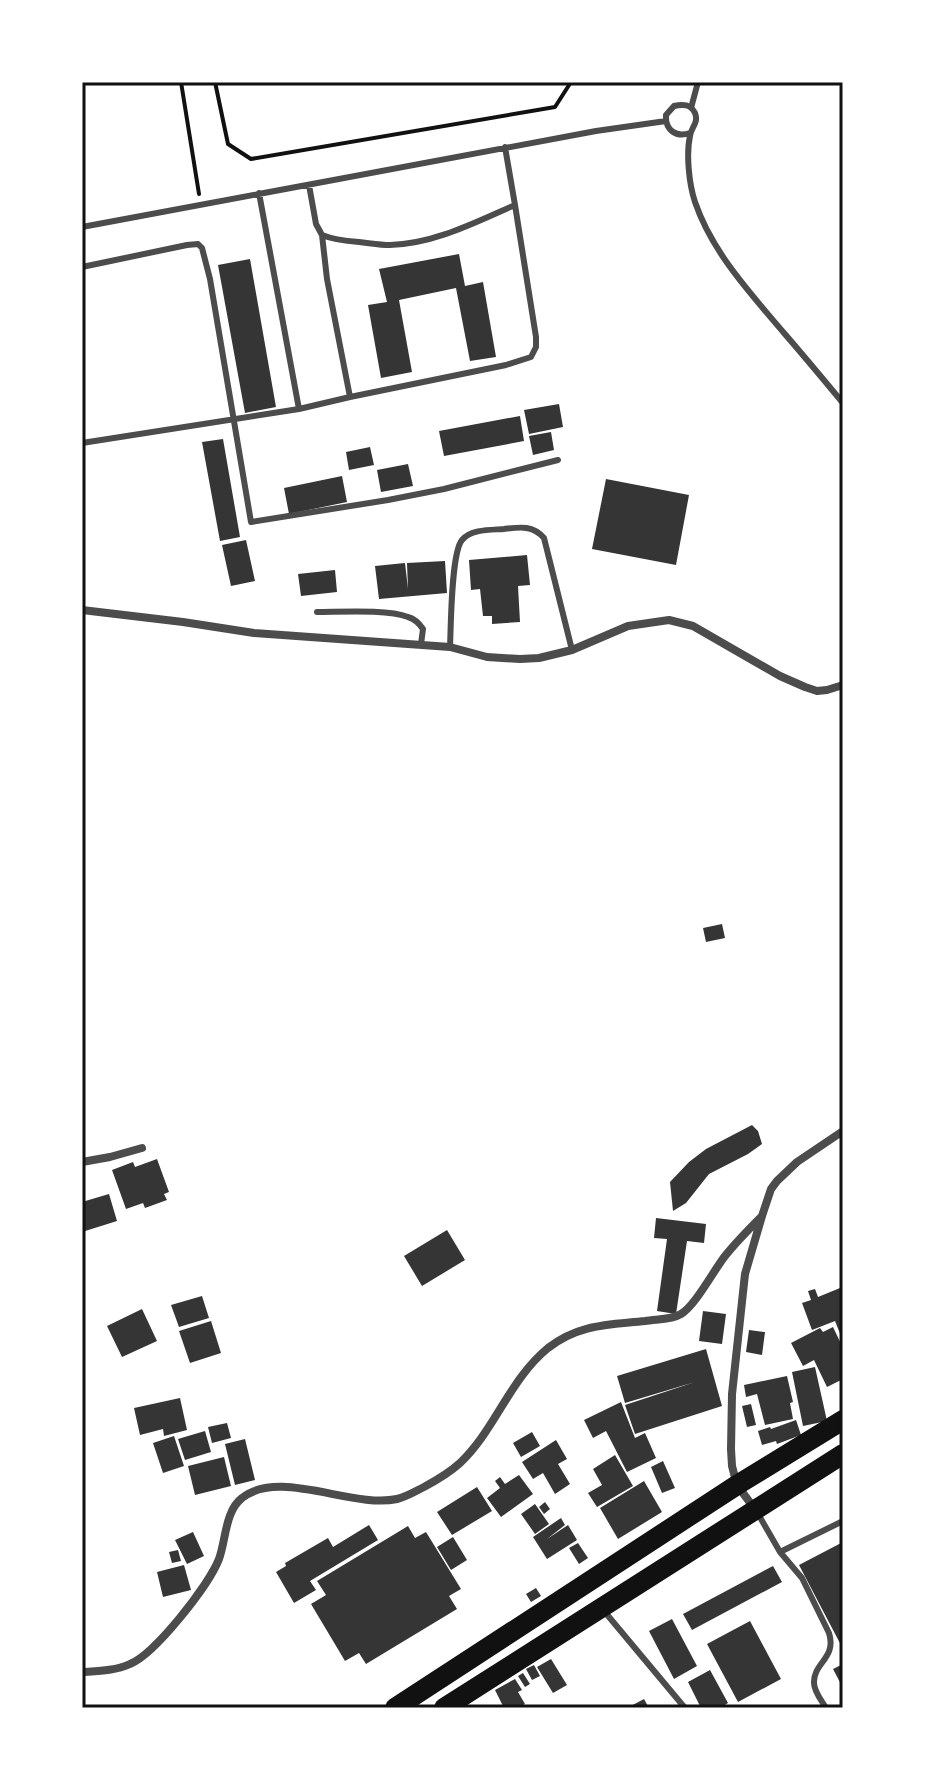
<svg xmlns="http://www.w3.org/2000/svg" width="925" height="1790" viewBox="0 0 925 1790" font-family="Bitter,serif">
	<rect width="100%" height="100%" fill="#fff"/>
	<path fill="#353535" d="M459,254l6,32 18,-4 13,75 -26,4 -14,-73 -57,12 13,72 -31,6 -13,-73 19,-3 -8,-33z
		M250,259l26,148 -31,6 -27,-148z
		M559,404l4,23 -34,7 -5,-24z
		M520,416l4,25 -80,15 -5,-25z
		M551,432l3,18 -21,5 -4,-19z
		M223,439l17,98 -20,4 -18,-99z
		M370,447l4,18 -25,5 -3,-18z
		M408,464l5,22 -32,6 -4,-22z
		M342,476l5,26 -58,12 -5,-26z
		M606,479l83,16 -13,70 -84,-16z
		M246,540l9,41 -24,5 -9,-41z
		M527,555l3,30 -12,1 2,36 -28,2v-8h-9l-3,-27 -9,1 -2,-30z
		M445,561l2,32 -68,6 -4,-33 30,-3 3,26 -1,-26z
		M335,570l2,22 -36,4 -3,-22z
		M722,924l3,14 -19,4 -3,-14z
		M752,1125l6,6 4,13 -14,10 -39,20 -23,29 -13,8 -3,-29 19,-20 17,-13z
		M157,1159l12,33 -5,2 3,6 -22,8 -2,-5 -17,6 -14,-39 21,-8 2,5z
		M109,1194l8,27 -35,11v-30z
		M656,1218l50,6 -2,19 -17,-2 -11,73 -19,-3 10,-72 -13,-1z
		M447,1230l18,30 -43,26 -18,-30z
		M840,1288l3,7v46l-8,-20 -23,9 -10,-27 9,-3 -3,-9 7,-2 3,8z
		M202,1296l7,22 -30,9 -8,-22z
		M142,1309l15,32 -35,16 -15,-31z
		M703,1311l23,3 -4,30 -23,-3z
		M211,1321l10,32 -31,10 -11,-32z
		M833,1327l10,21v31l-16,8 -13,-27 -11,6 -12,-23 29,-15 3,4z
		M749,1330l16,2 -3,23 -16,-3z
		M706,1349l16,57 -87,28 -10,-29 70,-23 -70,21 -8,-27z
		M815,1367l12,54 -24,5 -11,-54z
		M787,1376l6,26 -3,1 3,16 -28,6 -8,-31 -11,3 -2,-12z
		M180,1398l7,32 -23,6 -1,-7 -23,6 -6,-27z
		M621,1402l14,36 10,-5 11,25 -29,14 -21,-41 -13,7 -9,-18z
		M751,1404l5,21 -9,2 -5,-21z
		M796,1420l5,15 -24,9 -1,-3 -14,4 -4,-14 12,-4 1,2z
		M227,1423l4,15 -19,5 -4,-16z
		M205,1431l6,21 -26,8 -7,-21z
		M532,1432l8,14 -19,11 -8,-14z
		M174,1436l10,30 -21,7 -10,-30z
		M245,1439l10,41 -20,5 -10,-41z
		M556,1440l11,19 -9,5 12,20 -15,10 -12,-21 -10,6 -11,-17z
		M615,1455l18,31 -36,21 -9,-14 14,-8 -9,-16z
		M224,1457l7,29 -36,9 -7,-29z
		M663,1461l12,27 -13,5 -11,-26z
		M519,1475l14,19 -32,23 -14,-19 13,-10 -5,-7 5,-4 5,7z
		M644,1481l18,31 -44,27 -18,-31z
		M477,1487l15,24 -40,24 -15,-23z
		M545,1502l5,7 -6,5 -5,-7z
		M535,1504l14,20 -14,10 -14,-20z
		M561,1518l4,7 -18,14 21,-14 9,15 -30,19 -14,-22z
		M369,1525l9,15 -68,41 6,9 -22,13 -18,-31 10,-6 -1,-3 43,-25 5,9z
		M408,1526l7,12 11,-6 35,57 -12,7 8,13 -91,55 -7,-11 -14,8 -34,-57 15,-9 -9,-14z
		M193,1532l11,24 -17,8 -12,-24z
		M453,1537l14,23 -16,10 -14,-23z
		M843,1542v107l-44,-84z
		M578,1543l10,15 -9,6 -10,-16z
		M178,1550l3,11 -9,2 -3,-11z
		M184,1565l7,25 -28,7 -6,-25z
		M773,1566l9,16 -90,48 -9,-16z
		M536,1588l5,8 -10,6 -5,-8z
		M672,1619l25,47 -23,13 -25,-48z
		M750,1621l31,58 -43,23 -31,-58z
		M551,1659l16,26 -14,8 -16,-26z
		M843,1664v24l-10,-19z
		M534,1665l6,11 -8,4 -6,-11z
		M710,1670l18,33 -8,5h-19l-13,-26z
		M523,1673l7,11 -5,3 -7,-11z
		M515,1679l7,11 -4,2 7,12 -7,4h-14l-9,-18z
		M644,1699l5,9h-22z"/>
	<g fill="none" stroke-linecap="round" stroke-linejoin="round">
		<path stroke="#111" stroke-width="4" d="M181,82l18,112
			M215,82l13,62 23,15 304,-52 16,-25"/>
		<path stroke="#4c4c4c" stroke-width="6" d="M691,108l7,-26
			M690,133c-14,5 -25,-3 -24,-18l8,-9c9,-2 17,-2 21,7 4,10 -4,14 -5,23 -4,18 -1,48 5,66 17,50 55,91 89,131 20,23 39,46 59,70
			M309,185l7,39 6,11c12,5 24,6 37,7 10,1 21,3 31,3 44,-1 86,-23 125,-40l-10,-58
			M259,193l40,216
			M82,227l514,-96 70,-10
			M322,235l5,44 23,118 156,-32 25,-8 5,-10v-10l-21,-132
			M82,267l105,-22 11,-1 4,4 8,31 41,243 137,-22 56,-11 114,-29
			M82,443l217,-34 51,-12
			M317,612c23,0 71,-3 91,5 7,2 11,6 15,12l-2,15
			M450,647c1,-20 1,-94 12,-107 9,-11 29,-10 42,-11 16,-2 29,-4 40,9l28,112
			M757,1512l23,40 22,26 27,55c8,25 -16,30 -15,50 0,9 8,18 12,25
			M780,1552l63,-31
			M604,1611l81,97"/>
		<path stroke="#4c4c4c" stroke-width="8" d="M82,610l101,12 71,11 196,14 37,10 33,2 19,-1 33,-8 56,-24 41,-6 24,6 87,50 25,11 12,4 10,-1 16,-5
			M82,1162l28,-5 32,-9
			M754,1508l-17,-23 -5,-19 -1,-17 1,-55 13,-120 17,-58 9,-27 6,-8 20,-19 46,-31
			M82,1672c16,-1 33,-1 48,-8 25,-10 79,-79 89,-105 7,-19 6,-48 23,-61 37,-30 111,11 155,1 9,-2 19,-8 27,-12 13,-7 25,-14 36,-24 35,-33 49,-83 88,-115 31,-24 60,-23 97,-27 12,-2 26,-1 36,-7 14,-8 33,-44 44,-58 11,-14 24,-27 37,-40"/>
		<path stroke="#111" stroke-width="20" d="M395,1708l342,-223 106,-65
			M444,1708l399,-254"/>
	</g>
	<rect width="925" height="1790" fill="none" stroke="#ffffff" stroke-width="168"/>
	<rect x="84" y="84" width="757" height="1622" fill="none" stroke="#111" stroke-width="3"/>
</svg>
